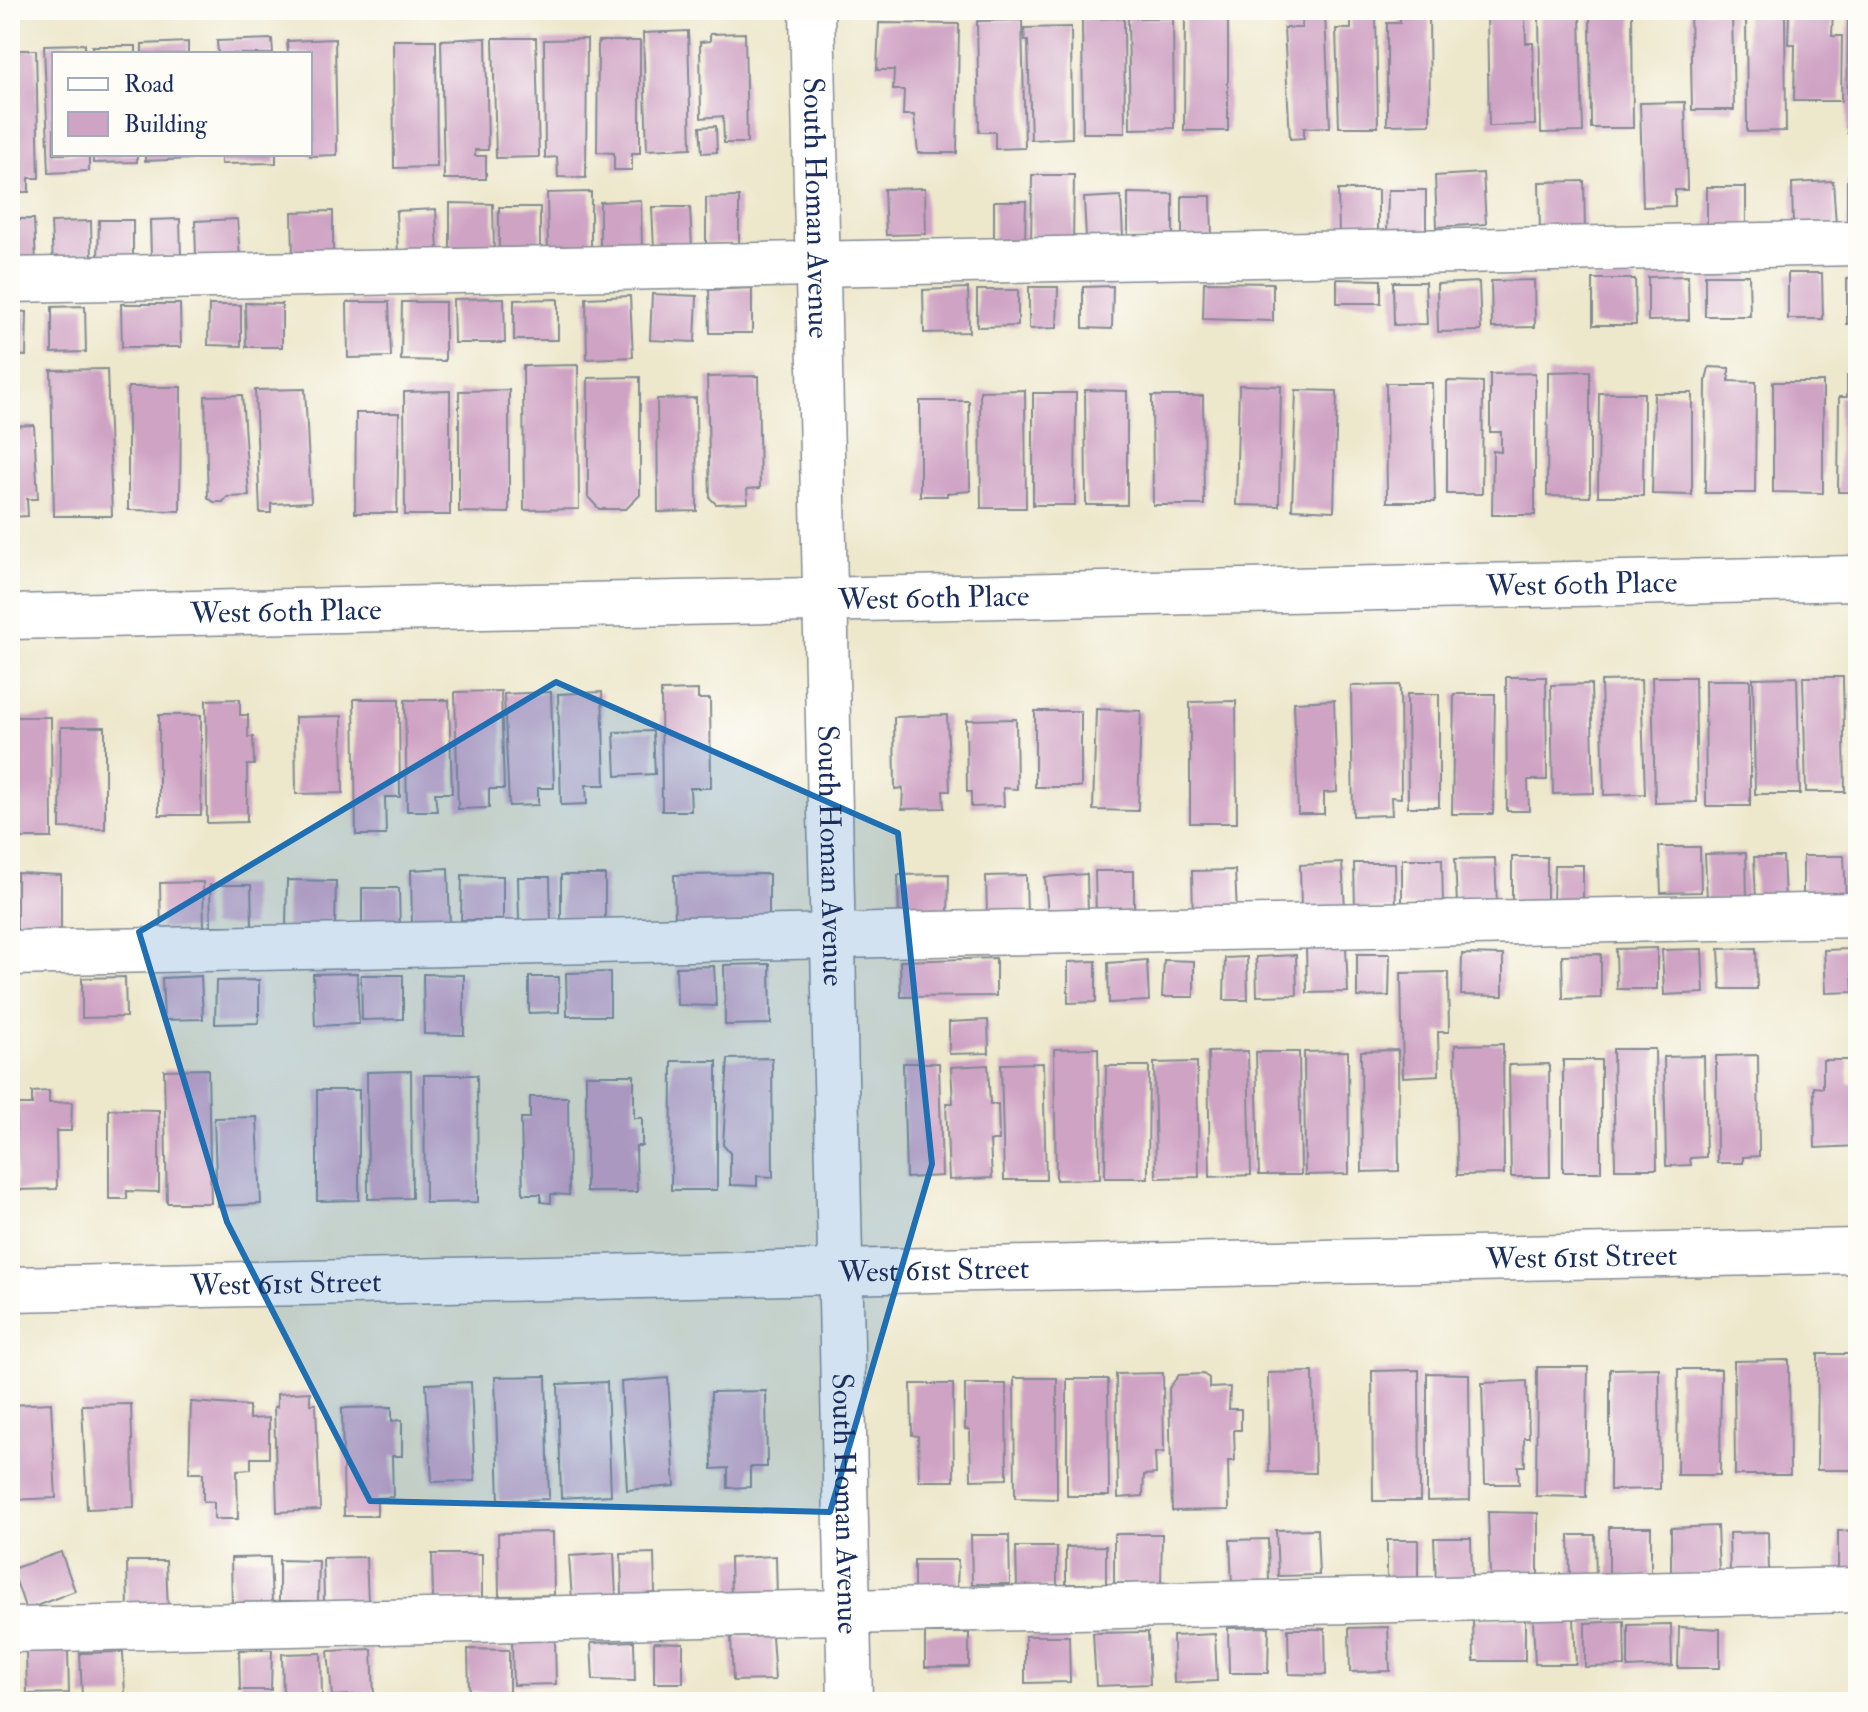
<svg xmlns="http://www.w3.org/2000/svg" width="1868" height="1712" viewBox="0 0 1868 1712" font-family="'IM FELL Double Pica',serif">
	<rect width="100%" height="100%" fill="#fdfcf7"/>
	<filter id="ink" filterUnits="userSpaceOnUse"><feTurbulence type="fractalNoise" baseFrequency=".0125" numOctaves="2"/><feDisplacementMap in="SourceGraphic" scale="16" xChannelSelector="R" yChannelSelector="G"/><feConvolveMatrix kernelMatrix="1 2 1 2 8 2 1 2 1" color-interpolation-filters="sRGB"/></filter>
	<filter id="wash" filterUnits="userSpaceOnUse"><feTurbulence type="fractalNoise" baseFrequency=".006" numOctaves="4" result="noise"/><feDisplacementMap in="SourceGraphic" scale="32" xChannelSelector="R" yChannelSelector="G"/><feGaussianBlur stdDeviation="1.8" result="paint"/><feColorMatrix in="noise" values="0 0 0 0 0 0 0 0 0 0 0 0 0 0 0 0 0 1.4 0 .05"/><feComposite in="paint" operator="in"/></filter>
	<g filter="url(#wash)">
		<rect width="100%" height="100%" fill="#ede7cb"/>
		<g id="blocks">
			<path fill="#cfa3c4" d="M1590,10h42l1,118h-42z
				M1690,10h42l2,100h-42z
				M1400,12h29l1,112 -43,1v-102h13z
				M1789,12h44l-1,24h10l-1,65h-47l1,-57h-7z
				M1487,13h38l1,30h7l2,82 -46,1z
				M1785,13l1,118 -39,1 -1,-118z
				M1185,14l43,1v116h-44z
				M1325,14l5,113 -26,1v10l-14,1 -6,-111h18v-13z
				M1848,14h10v119h-11z
				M1351,15h25l2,112h-39l-3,-98h15z
				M1539,15h41l3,117 -42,1z
				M1124,18l1,115h-42l-1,-114z
				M1128,18h45l1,110 -44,1z
				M1022,20l3,128 -30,1v-17h-16l-2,-111z
				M879,23l80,1 -2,129h-39l-4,-38h-11l1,-25h-11l1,-20h-17z
				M1071,27l1,111 -41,2 -3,-99h-3l-1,-13z
				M688,31l3,117 -44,2 -4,-117z
				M745,33l2,110h-23l-1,-27 -22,2 -1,-76 10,-1v-7z
				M486,38l2,112h-13v6h11v23h-42l-3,-139z
				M493,38h43l3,119 -43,1z
				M272,39l1,15h-55l-1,-13z
				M335,39l2,116 -27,1v-102h-22l-1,-13z
				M587,39l-1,139 -28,-1 -1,-20 -12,1 -1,-118z
				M393,40h43l1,127 -43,1z
				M598,41h42v112h-8v17h-18v-17l-17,-1z
				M188,42v12h-46v-10z
				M85,44v10h-31v100h35v17l-40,2 -5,-128z
				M92,46h44v8h-44z
				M10,50h26l3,128h-10v14h-8l-1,-16h-10z
				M1685,102l2,88h-12v16l-32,1 -3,-104z
				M716,126l1,26 -15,1 -2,-26z
				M93,154h44v8l-44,1z
				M145,154h46v5l-46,2z
				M221,154h55v9l-55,1z
				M1483,173l3,51 -49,3 -2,-51z
				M1032,175h42l-1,70h-42z
				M1584,181l1,51 -45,1 -1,-51z
				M1833,181l3,44 -43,2 -1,-44z
				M1847,181h11v46h-11z
				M1707,187h39v40l-39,1z
				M925,188l1,46 -40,1 -2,-46z
				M1338,190h40v46h-39z
				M1388,190h38v45l-39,1z
				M591,192v60l-43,1 -1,-60z
				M1128,193l45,1v46l-45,-1z
				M1121,196l2,41 -37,2 -2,-41z
				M1182,196h29l1,42 -30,1z
				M739,197v46l-33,1v-46z
				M641,200l1,50 -42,1v-49z
				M994,201h32l-1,42 -31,-1z
				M450,203l43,1 1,47 -44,1z
				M499,207h41v49h-41z
				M652,207h38l2,41 -38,1z
				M436,209l2,43 -40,2 -2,-43z
				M333,211v44l-40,1 -1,-44z
				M10,219h24l2,44h-26z
				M180,219l1,37 -30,1 -1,-37z
				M237,219l3,37 -44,2 -1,-37z
				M99,220h34v42h-35z
				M91,221l1,41 -39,2 -2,-42z
				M1788,273h34l1,46h-35z
				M1705,275h44l1,41h-45z
				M1688,276l1,44 -41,1v-44z
				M1337,279l44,1v23h-44z
				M1593,279h42l1,46h-43z
				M1847,279h11v45h-11z
				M1534,280l1,47 -43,1 -1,-47z
				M1204,282l69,1v38l-70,-2z
				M1393,282h32l2,42 -33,1z
				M1479,282l2,49 -43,1 -1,-48z
				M1113,286l-1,43 -29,-1v-41z
				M1029,287h29l-1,41 -28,1z
				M752,288v45h-42l-1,-43z
				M968,288l1,44 -45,1 -1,-43z
				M977,290h41v36l-41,1z
				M652,294l45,2 -2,46 -45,-2z
				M630,296l3,61 -46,2 -1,-61z
				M504,298l1,45h-51l-1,-44z
				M558,299v41h-44v-40z
				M347,302h42l2,55 -43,1z
				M402,302h43v59l-44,-1z
				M245,303l37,1v43h-36z
				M121,304h59l1,43h-59z
				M209,305h32v41l-33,-1z
				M85,306l1,46 -34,1v-46z
				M10,311l17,1 -1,44 -16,-1z
				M578,365l1,144 -55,1 -1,-144z
				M1709,367l20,1v13l27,1 -1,111h-50l1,-112z
				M107,369l5,147h-58l-3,-146z
				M1590,371v126l-43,-1 1,-124z
				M1535,373v142h-43l1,-64 8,1v-20h-11v-58z
				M758,376l2,112 -13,1 1,14 -32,1 -6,-6 -3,-121z
				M1847,376h11v116h-20l1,-95h8z
				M640,377v118l-14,14h-27l-11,-12v-119z
				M1447,381l36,1 -1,112h-35z
				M1773,382h50v111l-50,-1z
				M1386,383h46l3,119h-48z
				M1239,385l42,1 -2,120 -43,-1z
				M128,387h53l-1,124 -52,-1z
				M305,389l6,113 -40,2v9h-11l-5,-123z
				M509,390v123l-50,-1v-121z
				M1025,390l1,118h-45l-1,-117z
				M1085,390l42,1v114h-41z
				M1296,390l41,1 -3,120 -42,-2z
				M450,391v124h-45l-1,-123z
				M1033,393h43l-1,112h-42z
				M1599,393h45l-1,103h-45z
				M1654,393h38v102l-40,-1z
				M242,395l7,101 -22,1 -4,5h-9l-6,-4 -3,-102z
				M1152,396h51l1,109h-51z
				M696,398l1,113 -39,1 -1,-113z
				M920,401h49l1,90 -23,2v3h-27z
				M356,413h43l-2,100h-42z
				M34,425l4,74h-11l1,17 -18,1v-91z
				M1854,675h4v118h-3z
				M1506,677h40l1,103h-19l1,31h-22z
				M1652,677h43l2,125 -42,1z
				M1797,677l3,117h-45l-2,-116z
				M1803,677h40l2,115h-39z
				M1641,680l4,114 -41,1 -3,-114z
				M1705,680h45v126h-44z
				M1591,684l3,109 -41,1 -2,-109z
				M1400,685l1,113 -10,-1 1,18 -39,1 -2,-130z
				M698,690v9h12l1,89h-21l1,23h-29l-1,-120z
				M501,691l3,98h-15v19l-31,1 -3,-117z
				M551,692l3,96h-16v17l-29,1 -5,-112z
				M602,692l3,93h-19l1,19 -26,1 -3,-111z
				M1407,694h32v113h-31z
				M1454,694h41l-2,120h-41z
				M240,699v16h8v22h5l1,28h-7v57l-40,1 -1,-123z
				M354,699h45l1,98h-15l1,38h-30z
				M405,700h44l3,93h-17l2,18h-30z
				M1334,700l3,92 -13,1v21h-26l-4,-112z
				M1236,701l1,122h-47v-121z
				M1096,709l45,2 -3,100 -45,-1z
				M1035,711h46v76h-46z
				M159,715h42v100h-42z
				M947,715l3,76h-7l1,17 -42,1 1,-21 -8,1 -1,-72z
				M342,716l1,77 -47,1 -1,-77z
				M10,717h41l1,121h-42z
				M1016,719l1,70 -14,-1 1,18 -33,1v-15h-4l-1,-72z
				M61,727h44v102l-45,-1z
				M653,731l2,43 -39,2 -2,-44z
				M1659,847h41l1,45 -40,1z
				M1746,853l1,46 -40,1 -2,-46z
				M1803,856h41l2,44 -43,1z
				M1512,857h35v46l-35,-1z
				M1754,857h29l2,42 -29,1z
				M1495,858l2,45 -40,1 -2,-45z
				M1402,859h40l1,47h-41z
				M1342,863l3,44 -44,2 -1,-44z
				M1354,863h41l1,46h-41z
				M1554,865h29v39l-30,-1z
				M448,868l2,57 -38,2 -1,-57z
				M1235,870l2,44 -44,1 -1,-44z
				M1095,871h39v43l-38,1z
				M17,873l44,2v56l-44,3z
				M769,874v55h-94l-1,-54z
				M949,874l-1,43 -49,1 -1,-43z
				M1087,874l1,41 -40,2 -3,-40z
				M462,875l41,1v44h-42z
				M561,875h44v49h-44z
				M1026,875l1,41 -40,1 -1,-41z
				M518,877h32l1,47 -32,-1z
				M287,880l49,1 -1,48 -49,-2z
				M203,882l1,47h-43l-1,-46z
				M210,885h41l1,41h-41z
				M362,888h37l1,43h-38z
				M1346,946l2,46 -41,1 -1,-46z
				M1657,948v41h-40l-1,-40z
				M1756,948l1,41h-36l-2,-40z
				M1702,949l2,44 -40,2 -2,-45z
				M1851,949l2,43 -27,1 -2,-43z
				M1357,954h33l-1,42 -32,1z
				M1462,954l41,1v41l-42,-1z
				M1601,954v44l-38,1 -1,-44z
				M1296,955l1,40 -40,1 -1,-39z
				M1247,957l1,43h-24l1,-42z
				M996,958v38l-95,1 -1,-36z
				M1147,960l2,41 -40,2 -1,-40z
				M1164,960l30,1v36h-32z
				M1096,961v41l-28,1v-41z
				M770,964l1,60 -46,1 -1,-60z
				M714,966l2,40 -39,-1 -1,-38z
				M610,972v44h-43l-1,-43z
				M1448,972l1,60h-11l1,43 -36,2 -2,-104z
				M357,973l2,51 -44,2 -2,-52z
				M423,974l41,1v60l-40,-1z
				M361,975h42v44l-41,1z
				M201,976l2,43 -39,1 -2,-42z
				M125,977l1,40 -44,1v-40z
				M529,977h30v35l-30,1z
				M259,980v43l-44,1 1,-43z
				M988,1020l1,33 -40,1v-32z
				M1503,1044l1,130 -47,1 -2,-130z
				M1098,1048l2,131 -44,1 -2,-131z
				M1613,1049h42l2,120h-42z
				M1398,1050l1,121 -37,1 -1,-121z
				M1248,1051l3,124 -41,2 -2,-125z
				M1348,1051l1,123 -44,1 -1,-123z
				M1256,1052h43l2,123h-42z
				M1758,1055l1,101 -16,1v6h-26l-1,-107z
				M1704,1056l2,101 -16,1 1,7 -25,1 -2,-109z
				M772,1058l1,119 -16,-1v10l-27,-1v-32l-7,-8 5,-86z
				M1563,1060h38v112h-38z
				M1823,1060h25v23h10v63l-43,2 -1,-61 9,1z
				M672,1061h45v129h-46z
				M1197,1062l2,115 -43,1 -2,-115z
				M903,1063h36l3,113 -36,2z
				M1043,1063l3,117h-42l-3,-116z
				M1549,1064l1,113h-39l-2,-112z
				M988,1065l2,39h8l1,37h-9l2,37 -43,2 -3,-77h7l-2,-36z
				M1106,1066h43l-1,112h-43z
				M208,1069l3,134h-44l-3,-133z
				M411,1071l1,127 -44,1 -1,-127z
				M424,1075h53l1,127 -53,1z
				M586,1075h48v43h8v28h-6l1,46h-51z
				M317,1090h42v110l-42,1z
				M49,1091v12l23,-1 -1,29h-15l1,58 -41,1v-85h16v-13z
				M530,1097h38l1,98 -18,-1v9l-10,-1v-8h-18l-2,-76h9z
				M109,1109l50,1v82l-32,-1v8h-18z
				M257,1117l4,87 -44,2 -3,-88z
				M1818,1354h40v116h-41z
				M1789,1360l1,115h-55l-1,-114z
				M1537,1367h51l-2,130 -50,-1z
				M1659,1368l1,121 -50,1v-121z
				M1678,1369h43l-1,106h-43z
				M1419,1370l1,131h-47l-1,-130z
				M1313,1372l2,101 -46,-1 -1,-99z
				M1163,1373l1,79 -9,1 1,21 -12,1 -1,21 -25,2 -2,-124z
				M1427,1373l42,1 1,126 -43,1z
				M1203,1374l6,4v10l21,-1 -1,22h12v21h-7l1,31h-7l1,49 -57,1 -3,-123 10,-13z
				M546,1376l3,123 -50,2 -4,-124z
				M668,1378l7,108 -48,4 -6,-108z
				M1014,1378h43v121l-42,-1z
				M1067,1379h41l1,117h-42z
				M1527,1381l2,57h-5l1,28h-7l1,18h-34l-3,-101z
				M471,1382l4,99 -43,1 -6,-98z
				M607,1382l4,113 -50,3 -3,-114z
				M911,1384h42l1,97h-35l-1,-45 -6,-1z
				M965,1384h41l1,95 -36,1 -1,-50 -5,-1z
				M766,1391l1,76h-17v20l-22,1v-20l-16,1 -1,-77z
				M310,1392v12h6l4,106 -43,2 -3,-105h3v-13z
				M191,1402l58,4v13l20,-1v40h-18v11l-14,1 1,49h-24v-17h-11v-29h-14z
				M51,1403l5,95 -46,2v-95z
				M131,1404l3,103 -47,2 -5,-104z
				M392,1407v14l10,-1v36h-10l1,41 -16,1v18h-33l-2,-108z
				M1488,1512l50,1v63h-48z
				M1717,1526l2,48 -48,1v-47z
				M1609,1527h42v49h-42z
				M1317,1529l2,46 -41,1 -2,-46z
				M1858,1530v44l-20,1v-44z
				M553,1532l1,63 -55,1 -1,-63z
				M1768,1532l1,41 -39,1 -1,-41z
				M1114,1534h48l-1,50 -47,-1z
				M971,1535h38l1,49h-38z
				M1569,1535h26l1,44 -26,1z
				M1434,1538h37l1,42 -36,1z
				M1268,1539l1,44 -37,1 -2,-44z
				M1387,1540h31v41h-31z
				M1106,1546v38h-40v-37z
				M1016,1547h41v40h-40z
				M61,1552l14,39 -49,19 -14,-41z
				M614,1553l2,44 -44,3 -3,-44z
				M654,1553l1,40 -33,3 -1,-42z
				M432,1554h50v45l-49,1z
				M776,1556l1,42 -46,1 -1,-41z
				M270,1557l2,45 -40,1 -1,-45z
				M366,1557l2,44h-44l-1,-43z
				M279,1560l40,1 -1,40h-39z
				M914,1560h44l-1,30h-43z
				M127,1561h39l2,49 -40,1z
				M1574,1618l2,46h-41l-2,-45z
				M1525,1619v42h-51l-1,-41z
				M1624,1621l1,45 -40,1v-44z
				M1671,1624l1,42 -44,2v-43z
				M1269,1627l-1,46h-39l-1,-45z
				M1388,1627l2,44 -40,1 -1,-44z
				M1679,1627l41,2v39h-42z
				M1288,1629h37l1,46 -37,-1z
				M1148,1632l2,52 -54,2 -3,-53z
				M925,1633h44v34h-44z
				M1215,1634l2,47 -43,2 -1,-47z
				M772,1636l3,44 -42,1 -2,-44z
				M1025,1636h44l1,46 -45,1z
				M512,1640h43l1,44 -43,1z
				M634,1641l1,40 -42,-1 -2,-37z
				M654,1642l29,1v40h-29z
				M372,1649l2,45 -42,2 -4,-45z
				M468,1649l41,1v42h-40z
				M68,1650l1,43 -42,1 -1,-43z
				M239,1650h33l-1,40h-31z
				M123,1652l2,44 -43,1 -2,-44z
				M321,1653l1,42 -39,1 -1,-42z"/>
		</g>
	</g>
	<g filter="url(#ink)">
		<use href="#blocks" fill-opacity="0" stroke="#848b94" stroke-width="2"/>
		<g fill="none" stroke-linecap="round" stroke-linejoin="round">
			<g stroke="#848b94" stroke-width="47">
				<g id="minor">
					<path id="s1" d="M812,10l38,1692"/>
					<path d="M10,280l1848,-37"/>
					<path id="s2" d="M10,617l1848,-39"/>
					<path d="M10,953l1848,-38"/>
					<path id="s3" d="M10,1289l1848,-38"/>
					<path d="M10,1630l1848,-40"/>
				</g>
			</g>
			<use href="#minor" stroke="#fff" stroke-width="44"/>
		</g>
	</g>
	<path fill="#1f6fb2" fill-opacity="0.2" stroke="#1f6fb2" stroke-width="6" stroke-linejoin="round" d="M556,682l342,151 34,331 -102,348 -460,-11 -143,-279 -88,-290z"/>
	<g text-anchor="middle" stroke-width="6" stroke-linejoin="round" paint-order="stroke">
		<g font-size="30" fill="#1b2f5e" stroke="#fdfcf7">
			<text dy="10" stroke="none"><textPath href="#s1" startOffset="198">South Homan Avenue</textPath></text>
			<text dy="10" stroke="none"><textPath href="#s2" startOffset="1572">West 60th Place</textPath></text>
			<text dy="10" stroke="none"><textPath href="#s2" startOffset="924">West 60th Place</textPath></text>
			<text dy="10" stroke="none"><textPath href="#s2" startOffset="276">West 60th Place</textPath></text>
			<text dy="10" stroke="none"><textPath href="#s1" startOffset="846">South Homan Avenue</textPath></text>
			<text dy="10" stroke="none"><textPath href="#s3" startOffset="1572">West 61st Street</textPath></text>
			<text dy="10" stroke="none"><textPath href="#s3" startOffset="924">West 61st Street</textPath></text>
			<text dy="10" stroke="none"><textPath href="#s3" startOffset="276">West 61st Street</textPath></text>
			<text dy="10" stroke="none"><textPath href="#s1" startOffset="1494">South Homan Avenue</textPath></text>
		</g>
	</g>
	<rect width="1868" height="1712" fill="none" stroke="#fdfcf7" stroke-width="40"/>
	<rect x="52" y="52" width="260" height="104" fill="#fdfcf7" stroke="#a3aaba" stroke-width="2"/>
	<rect x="68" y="78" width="40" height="12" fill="#ffffff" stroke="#a3aaba" stroke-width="2"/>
	<text x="124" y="92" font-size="24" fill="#1b2f5e">Road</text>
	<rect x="68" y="112" width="40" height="24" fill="#cfa3c4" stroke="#a3aaba" stroke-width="2"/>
	<text x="124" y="132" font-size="24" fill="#1b2f5e">Building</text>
</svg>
